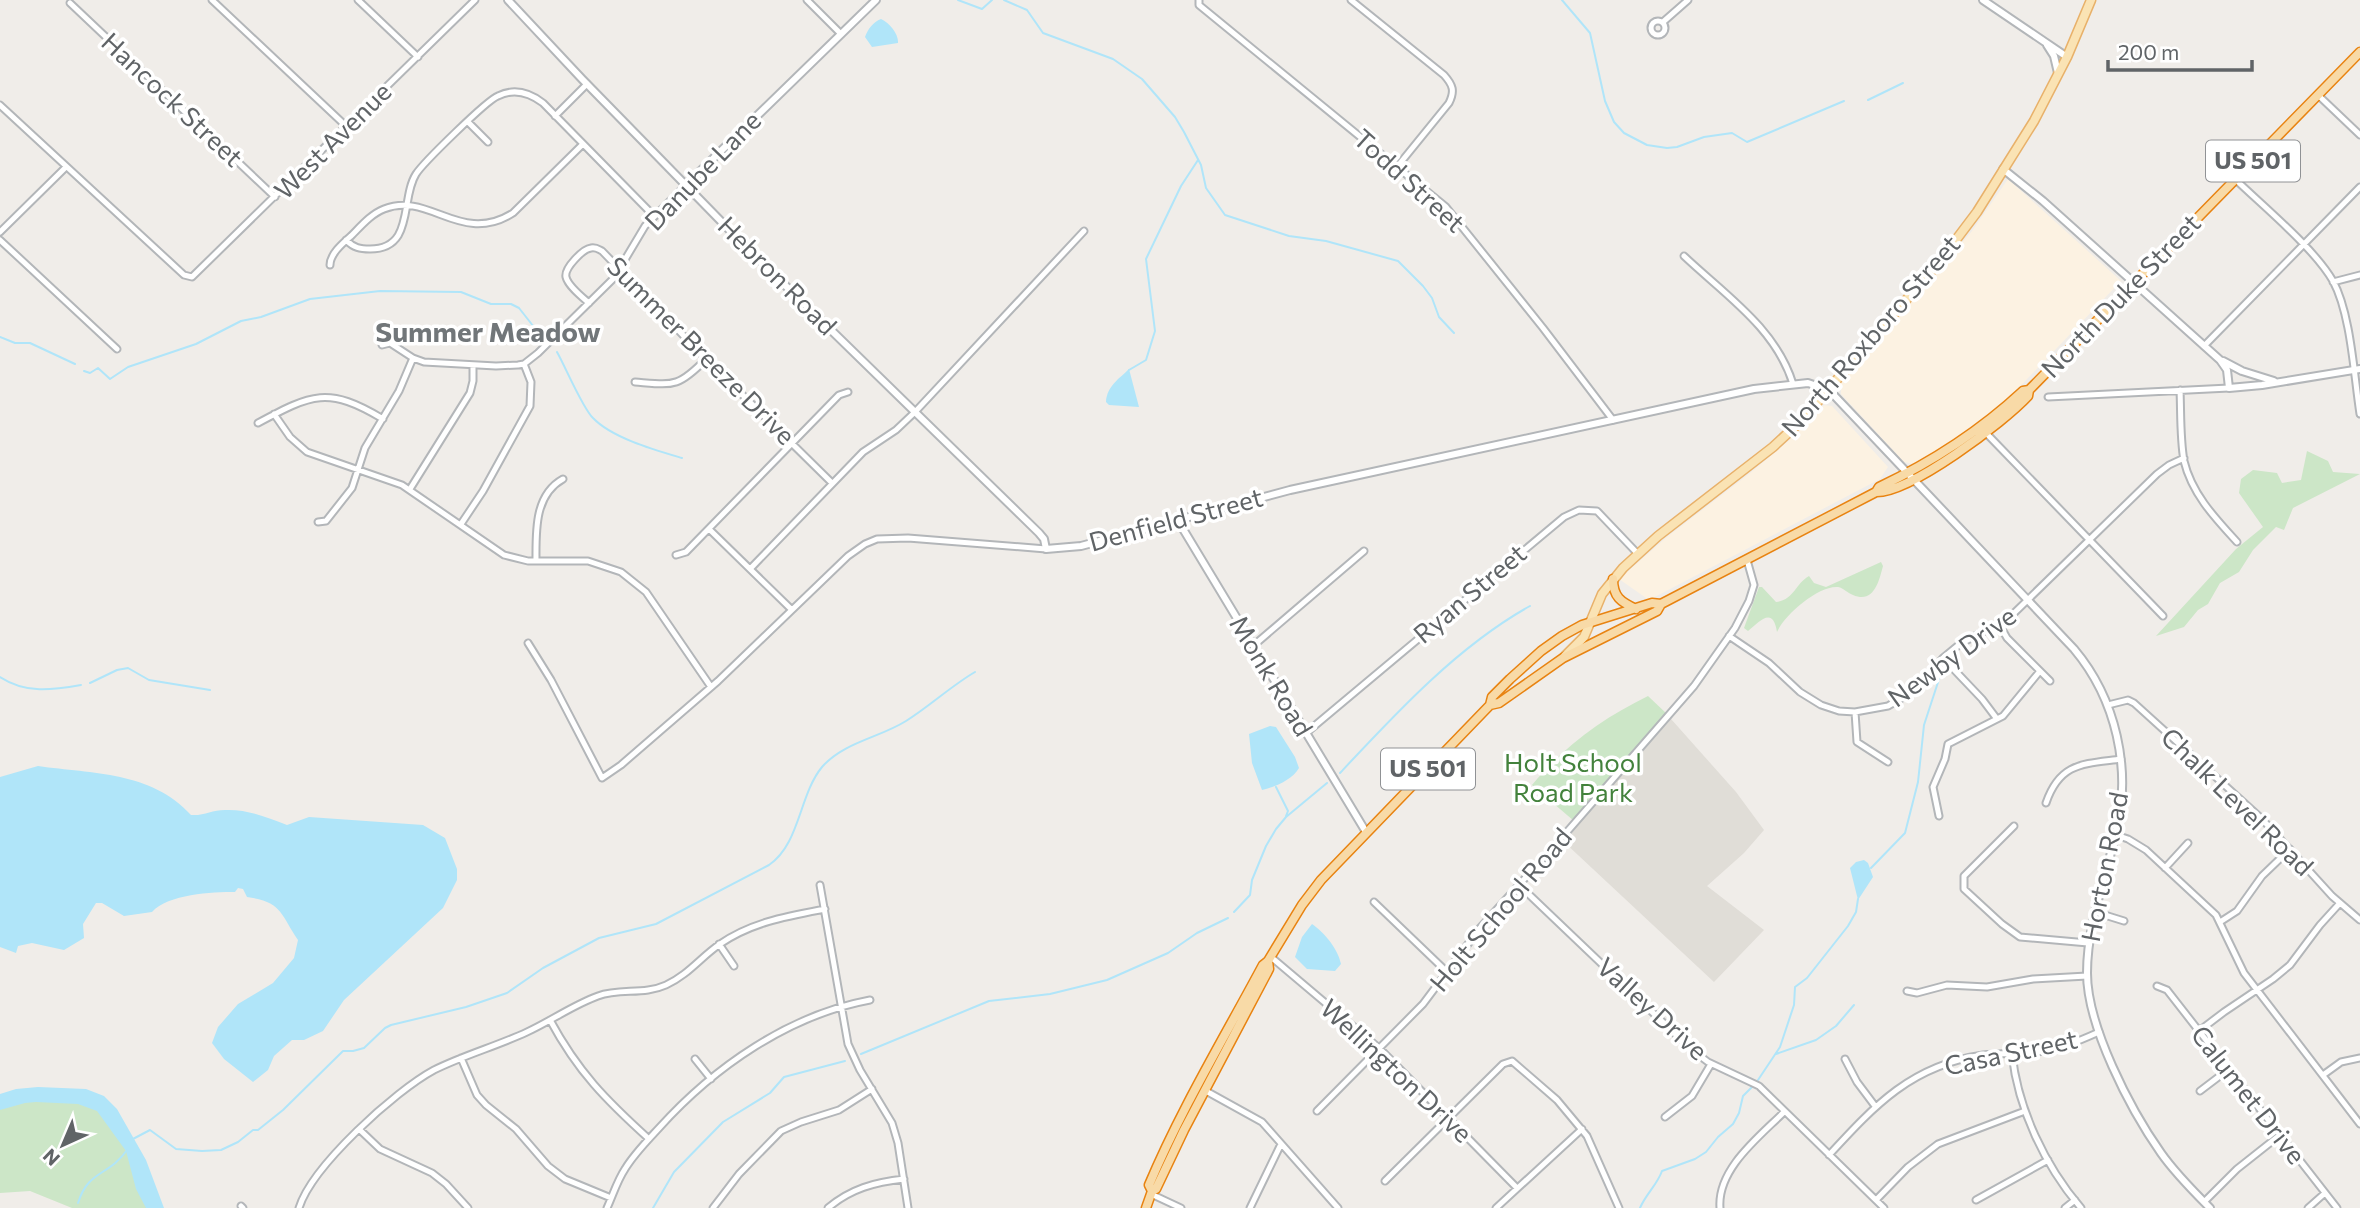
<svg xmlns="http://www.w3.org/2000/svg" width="2360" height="1208" viewBox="0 0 2360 1208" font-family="Commissioner,sans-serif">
	<rect width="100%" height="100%" fill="#f0ede9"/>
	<path fill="#fcf2e2" d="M2008,179l113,102 -114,119 -58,43 -36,21 -9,-2 -63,-68v-11l131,-152z
		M1824,405l8,1 56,61 -8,12 -231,121 -30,-21 48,-42 82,-63 44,-37z"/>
	<path fill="#e0ddd7" d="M1671,719l65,73 28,38 -20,23 -37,33 57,44 -50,52 -151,-141z"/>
	<path fill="#cce6c7" d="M2307,451l21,10 5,11 27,2 -67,34 -9,22 -8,-3 -23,23 -14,22 -19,11 -12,21 -10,6 -14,17 -28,9 80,-87 27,-22 -24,-34 2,-14 12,-9 24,3 5,10 19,-3z
		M1881,562l2,4c-4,15 -9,38 -30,29 -6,-2 -9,-7 -15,-8 -19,-2 -54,28 -61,45 -4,-26 -17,-11 -29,-1l-4,-3 15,-41h3l14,15c18,-2 19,-18 33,-26l5,7 12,4z
		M1648,696l19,18 -93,107 -42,-36c32,-39 71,-67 116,-89z
		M94,1100l16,17 44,91h-82l-42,-17 -30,2v-92z"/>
	<path fill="#b0e5f9" d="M881,19c9,4 18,16 17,24l-26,4 -7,-10c3,-8 8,-15 16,-18z
		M1129,369l10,38 -30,-2 -3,-3c1,-16 13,-23 23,-33z
		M1270,726l6,1 19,30 4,11c-7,12 -24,19 -37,22l-10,-27 -3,-29z
		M38,766c55,8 113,5 153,49 13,1 21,-5 34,-5 22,-1 41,7 62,15l22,-8 114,8 22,13 12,31v11l-14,28 -99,92 -21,31 -19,9h-12l-18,16 -6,14 -15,12 -29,-23 -12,-16 6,-16 20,-23 35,-21 21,-25 4,-18c-18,-27 -16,-38 -51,-43l-4,-8 -5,-1 -3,4c-23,0 -67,2 -83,20l-28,4 -22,-13h-6l-13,21 1,14 -20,12 -32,-7 -14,3 -2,7 -16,-6v-170z
		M1864,860l4,3 5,14 -15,23 -8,-32 6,-6z
		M1312,924c13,9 26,25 29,40l-6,7 -28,-2 -12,-12 7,-20z
		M38,1087l48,2 18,7 13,13 29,51 18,48h-18l-10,-19 -10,-38 -29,-40 -19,-7 -42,-2 -11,1 -25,7v-16l16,-5z"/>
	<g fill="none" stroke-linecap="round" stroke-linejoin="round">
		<path stroke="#b0e5f9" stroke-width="2" d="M958,0l24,9 10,-9
			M1004,0l23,10 16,23 70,26 29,20 33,38 9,15 17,33 5,23 19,27 64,21 37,5 72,20 25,25 9,12 7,19 15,16
			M1562,0l28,33 15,68 9,21 10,11 23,12 20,3 10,-1 27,-10 28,-4 15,9 97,-41
			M1868,100l35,-17
			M0,337l15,6h15l45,21
			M557,352c8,14 26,57 36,66 19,20 62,32 89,40
			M1129,370l17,-10 9,-29 -9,-72 35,-73 17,-26
			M84,371l6,2 8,-5 12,11 18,-12 68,-23 45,-23 20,-4 49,-18 70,-8 81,1 30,12h20l8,4 22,28
			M0,677c26,17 52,13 81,8
			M90,683l27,-13 11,-2 21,12 61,10
			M1340,773c56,-60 118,-127 190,-167
			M1276,787l12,24 -2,5
			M1871,868l34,-35 13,-51 6,-57 18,-55
			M1234,912l16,-17 2,-15 14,-34 10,-17 10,-12 41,-34
			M861,1054l128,-53 61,-7 57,-14 61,-27 29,-20 31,-15
			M1776,1054l40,-14 20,-14 18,-21
			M1758,1080l22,-33 14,-42 1,-18 12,-9 41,-52 8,-14 2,-13
			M131,1140l19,-10 26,19 26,2 19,-1 17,-8 15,-12h5l25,-20 60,-59h10l11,-3 21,-20 6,-3 75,-18 41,-14 36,-25 56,-30 57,-14 113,-59c31,-21 30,-70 53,-98 22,-25 57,-29 84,-46 24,-15 45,-35 69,-49
			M78,1203c10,-33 31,-27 49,-53
			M653,1208l21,-36 49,-50 47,-29 14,-16 61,-16
			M1640,1208c6,-14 17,-23 22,-37l33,-12 11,-7 12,-15 15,-13 6,-11 4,-17 9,-9"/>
		<g stroke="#b3b6b9" stroke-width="9">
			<path id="minor" d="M212,0l135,127
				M358,0l60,57
				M807,0l34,34
				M1199,0v5l247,202 97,121 70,92
				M1351,0l93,75c9,10 11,16 5,28l-52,64
				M70,3l205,194
				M1651 28a7 7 0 1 1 14 0a7 7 0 1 1-14 0Z
				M1663,22l25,-22
				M2318,95l42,40
				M0,105l184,170 8,2 283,-277
				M555,116l32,-32
				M468,122l20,20
				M2235,179c29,28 79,69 98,102 18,33 21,95 27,133
				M0,232l66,-65
				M0,240l117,109
				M346,240c8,8 14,9 24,9 45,0 30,-50 46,-75 7,-11 71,-74 82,-78 16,-8 32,-3 45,7l111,113
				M1684,256c40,38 92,72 109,128
				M330,265c0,-11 13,-22 21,-29 10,-10 20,-22 33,-27 46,-18 76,37 129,4l70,-69
				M2333,282l27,-7
				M589,303c-7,-6 -21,-17 -23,-26 -2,-9 17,-28 25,-29 5,-1 7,1 11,3l104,108 126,124
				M382,345l8,-2 23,15 11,4 72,4 22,-1 6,-1 14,-11 76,-75 31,-52 41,-41
				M2204,346l156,-159
				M635,382c38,3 43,6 71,-23
				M2180,390c1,23 0,48 4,71 8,33 31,57 53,81
				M2048,397l181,-9
				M274,414l16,23 17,15 95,33 102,70 24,6h60l33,11 25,20 65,95
				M258,423c54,-29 70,-37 125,-4
				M1986,433l177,183
				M410,489l60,-96 3,-12v-16
				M318,522l8,-1 26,-33 13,-40 34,-57 14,-33
				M461,524l22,-33 47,-85 1,-24 -7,-18
				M709,529l82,80
				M676,555l10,-3 153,-157 9,-3
				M536,561c0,-29 -2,-66 27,-82
				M750,569l113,-117 33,-22 19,-18 169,-181
				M1999,624l8,14 43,43
				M1729,636l40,27 31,29 21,13 18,6 16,1 33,-6 24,-14 31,-34 17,-14 49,-26 148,-144 12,-9 15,-7
				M528,643l23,37 51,98 19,-13 97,-84 130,-125 17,-12 12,-5 31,-1 138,11
				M1253,646l111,-95
				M1943,658l39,41 15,20
				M2108,705l20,-5 6,3 128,116 70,77 28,24
				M1855,712l2,30 31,20
				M1306,733l258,-216 15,-7 18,1 41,43
				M2046,803c14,-41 38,-39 75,-44
				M1939,816l-6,-29 12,-28 3,-15 55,-28 37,-45
				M2014,826l-50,50v13l38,35 18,13 68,6
				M2116,835l12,4 18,11 70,65 28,58 116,151
				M2165,868l23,-25
				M820,885l28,159 12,26 32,53 6,20 10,65
				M1519,885l173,165 16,12 51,24 125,122
				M1374,902l73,70
				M2095,912l29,9
				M2220,922l17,-11 25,-35 28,-27
				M719,944l15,22
				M1271,957l109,92 137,139
				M2157,986l10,4 170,218
				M1907,991l10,2 30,-8 40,2 46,-8 54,-3
				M550,1020c28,52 56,80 99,119
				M2199,1031l25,-19 49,-33 17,-14 30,-40 20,-22
				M2012,1054c6,55 33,112 69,154
				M461,1058l16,37 9,10 30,24 32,37 17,13 46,19
				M695,1059l16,20
				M1845,1059l12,23 18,24
				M2323,1075l18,-13 19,-4
				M1206,1091l56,31 76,86
				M2200,1091l29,-22
				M1317,1111l106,-107 57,-76 86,-95 128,-147 41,-58 14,-27 5,-16 -7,-25
				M1665,1117l27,-21 19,-32
				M360,1130l20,19 52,24 14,11 22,24
				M1829,1155c46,-50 83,-90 154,-100 18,-2 37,-1 54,-3 23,-3 42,-11 62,-20
				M1385,1181l118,-117 9,-3 45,39 30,36 32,72
				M1151,1194l30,14
				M1876,1200l32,-33 30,-23 87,-33
				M1976,1200l72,-40
				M2204,1202l33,-33 43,-34
				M241,1206l2,2
				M299,1208c13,-42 96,-117 135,-138 30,-15 63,-24 93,-38 24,-11 46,-27 71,-36 22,-8 46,-1 68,-11 22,-10 35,-28 54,-41 32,-22 68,-28 105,-35
				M607,1208c6,-13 10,-27 18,-39 9,-15 22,-28 34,-41 55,-61 130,-113 211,-128
				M713,1208l26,-34 42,-43 20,-9 38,-12 33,-21
				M828,1208c22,-19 47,-26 76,-29
				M1250,1208l31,-64
				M1496,1208l86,-79
				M1720,1208c-3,-39 39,-71 64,-96
				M2065,1208l10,-8
				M2308,1208l17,-15"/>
		</g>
		<g stroke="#b3b6b9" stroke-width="10">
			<path id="tertiary" d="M508,0l74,79 169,173 288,281 5,6 2,10 35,-3 209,-56 464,-101 54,-6 21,7 245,259c42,50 58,120 42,184 -11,47 -29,92 -29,140 0,53 43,136 74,180 14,20 32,38 49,55
				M1983,0l84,57
				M2047,45l7,11 4,17
				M2003,169l40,32 177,159 7,10 2,18 33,-3 98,-16
				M686,185l190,-185
				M2223,361l19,10 32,10
				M1177,519l189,313"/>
		</g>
		<g stroke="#e8b16a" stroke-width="11">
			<path id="primary" d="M1565,656l19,-19 18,-43 21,-26 35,-32 115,-89 28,-26 139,-160 37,-49 57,-91 33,-64 24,-57"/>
		</g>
		<g stroke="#e88311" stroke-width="11">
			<path id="trunk" d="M1876,492c34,1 128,-70 152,-96l1,-6 5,-5 326,-333
				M1613,579c0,18 8,23 23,30
				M1490,705l9,-2 64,-45 94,-47 4,-7 215,-112 3,-5c53,-25 101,-56 144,-96l6,-1
				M1152,1191l-3,-6c32,-76 75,-147 114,-220l5,-4 34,-56 19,-25 169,-175 2,-8 18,-18 31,-28 21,-15 20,-11 70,-22 9,1
				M1146,1208l6,-17 4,-2 28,-59 85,-161 -1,-8"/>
		</g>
		<use href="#minor" stroke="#fff" stroke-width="5"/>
		<use href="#tertiary" stroke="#fff" stroke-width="6"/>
		<use href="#primary" stroke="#fae3b4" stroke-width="8"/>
		<use href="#trunk" stroke="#f8daa7" stroke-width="8"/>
	</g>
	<g text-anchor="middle" stroke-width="7" stroke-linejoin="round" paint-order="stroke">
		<g fill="#fff" stroke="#909295" stroke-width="2">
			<rect x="2206" y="140.5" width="94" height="41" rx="5"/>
			<rect x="1381" y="748.5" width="94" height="41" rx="5"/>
		</g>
		<g font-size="24" font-weight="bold" fill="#606467">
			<text x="2253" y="169">US 501</text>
			<text x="1428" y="777">US 501</text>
		</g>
		<g font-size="26" fill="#606467" stroke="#fff">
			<text transform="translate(172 100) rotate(43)" y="9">Hancock Street</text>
			<text transform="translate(333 141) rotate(-45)" y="9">West Avenue</text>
			<text transform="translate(703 171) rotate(-46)" y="9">Danube Lane</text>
			<text transform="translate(1409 181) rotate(42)" y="9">Todd Street</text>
			<text transform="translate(777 276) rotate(45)" y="9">Hebron Road</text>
			<text transform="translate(2121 296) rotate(-46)" y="9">North Duke Street</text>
			<text transform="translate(1871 336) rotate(-49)" y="9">North Roxboro Street</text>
			<text transform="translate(701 351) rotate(45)" y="9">Summer Breeze Drive</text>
			<text transform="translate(1176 520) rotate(-15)" y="9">Denfield Street</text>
			<text transform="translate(1470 594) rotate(-40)" y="9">Ryan Street</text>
			<text transform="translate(1952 657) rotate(-36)" y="9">Newby Drive</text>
			<text transform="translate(1271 676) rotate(59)" y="9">Monk Road</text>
			<text transform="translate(2237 802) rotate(44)" y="9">Chalk Level Road</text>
			<text transform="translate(2105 867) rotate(-79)" y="9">Horton Road</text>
			<text transform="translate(1501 910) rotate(-50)" y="9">Holt School Road</text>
			<text transform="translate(1652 1009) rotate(42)" y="9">Valley Drive</text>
			<text transform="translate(2011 1053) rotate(-12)" y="9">Casa Street</text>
			<text transform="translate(1396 1071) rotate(43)" y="9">Wellington Drive</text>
			<text transform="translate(2248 1095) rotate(52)" y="9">Calumet Drive</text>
		</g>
		<g font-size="26" fill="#43823c" stroke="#fff">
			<text x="1573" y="772">Holt School<tspan x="1573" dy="30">Road Park</tspan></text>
		</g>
		<g font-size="28" font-weight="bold" fill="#717679" stroke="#fff">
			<text x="488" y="342">Summer Meadow</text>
		</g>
	</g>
	<g transform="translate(63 1145) rotate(224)" stroke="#ffffff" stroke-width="5" paint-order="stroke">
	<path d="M0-5L12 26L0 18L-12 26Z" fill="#606467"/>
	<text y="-10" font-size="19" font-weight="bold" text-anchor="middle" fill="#606467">N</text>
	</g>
	<path d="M2108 60v10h144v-10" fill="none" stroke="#606467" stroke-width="3.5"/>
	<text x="2118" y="60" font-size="21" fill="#606467" stroke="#ffffff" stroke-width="5" paint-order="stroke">200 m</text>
</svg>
